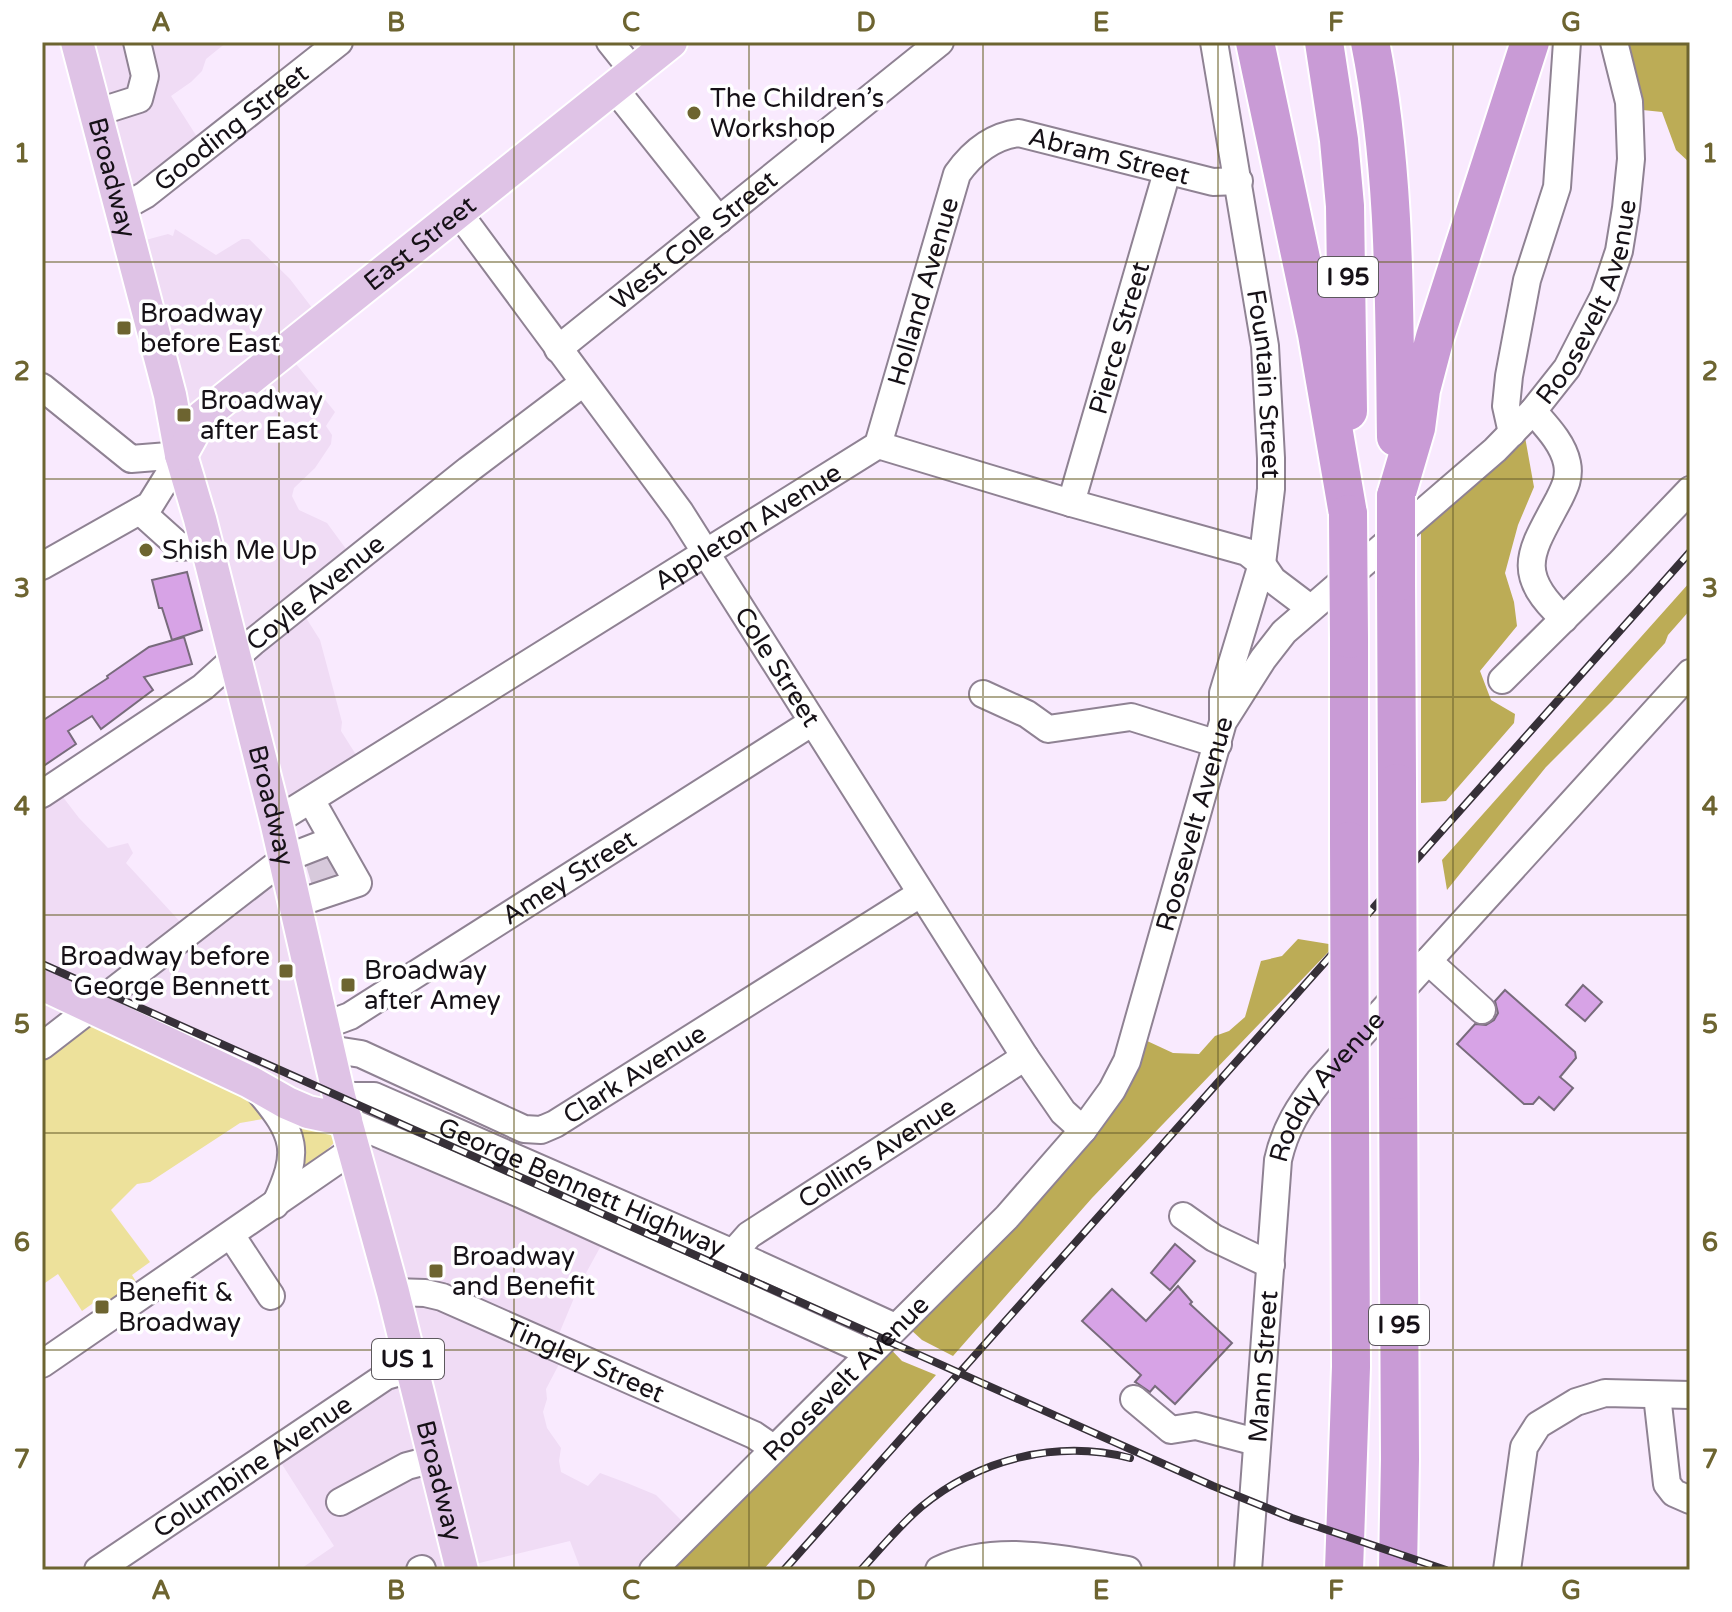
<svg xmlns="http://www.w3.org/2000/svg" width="1732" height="1612" viewBox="0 0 1732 1612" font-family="'Varela Round',sans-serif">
	<rect width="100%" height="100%" fill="#f9eafe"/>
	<path fill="#f0dcf5" d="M76,42h151l-21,17 -4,12 -11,11 -20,14 28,44 -82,66z
		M175,229l41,26 26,-16h7l41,40 26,34 -33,35 52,64 -9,14 6,9 -1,9 -16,24 -21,20 -2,8 7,14 28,13 22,30 -53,49 24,38 22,82 -1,9 19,30 -82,54 -151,-570 41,-11 5,2z
		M53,784l26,34 29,30 20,-5 5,10 -7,10 58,63 92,-71 64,252 -298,-73v-243z
		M346,1133l262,100 -22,40 3,8 -15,17 -18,43 11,8 -21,40 1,10 -4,13 4,16 14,20 -2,13 2,11 27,14 12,-13 27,10 29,12 32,32 -41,43h-66l-11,-29 -119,29h-152l35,-24 -63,-99 132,-86z"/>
	<path fill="#ede19b" d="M70,1012l259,93 7,36 -50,49 1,-24 -12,-49 -35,6 -90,59 -13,2 -26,26 39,52 -18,13 8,13 -34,21 -7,-10 -17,12 -24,-37 -16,11v-251z"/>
	<path fill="#bcac56" d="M1607,42h83v121l-14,-13 -14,-38 -39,-4z
		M1525,437l9,50 -16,38 -13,48 9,29 3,24 -37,45 11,29 24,14 -1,9 -68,78 -25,2v-281z
		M1690,582v28l-22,25 -3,8 -53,58 -66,66 -99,123 -5,-30z
		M1298,939l37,6 -243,253 -139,158 -31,-16 -24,-22 126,-134 88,-111 18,-40 43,20 26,1 16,-18 14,-5 16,-14 16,-56 21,-5z
		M881,1339l21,22 34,14 -173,195h-107z"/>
	<path fill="#d7a3e6" stroke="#786b7c" stroke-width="2" d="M187,572l15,58 -30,10 -10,-32h-3l-7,-28z
		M184,637l8,27 -48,13 9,13 -52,39 -9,-13 -24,15 8,13 -34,23v-46l66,-43 -1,-2 42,-29z
		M1583,985l19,17 -17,19 -19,-16z
		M1505,990l70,62 1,6 -16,19 13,11 -19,22 -15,-13 -6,7h-9l-67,-60 18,-20 11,1 8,-5 4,-7 -3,-12z
		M1175,1244l20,17 -25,29 -19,-17z
		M1178,1286l14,16 -2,2 42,39 -57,61 -20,-18 -5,6 -13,-9 -2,-1 6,-7 -59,-54 30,-32 34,32z"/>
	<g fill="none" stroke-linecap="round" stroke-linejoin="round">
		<path stroke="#d7c9db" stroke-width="26" stroke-dasharray="26 13" stroke-linecap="butt" d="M318,860l6,20"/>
		<g stroke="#8f8293" stroke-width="30">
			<g id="minor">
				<path d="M610,42l24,30"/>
				<path id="s1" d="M1214,42l51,304 6,112v31l-9,75 -39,129v26"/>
				<path d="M614,88l105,132"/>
				<path d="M95,113l44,-14 6,-23 -8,-34"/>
				<path id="s2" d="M120,209l25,-14 194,-153"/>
				<path id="s3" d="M458,212l222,300 345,545 38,55 20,18"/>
				<path id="s4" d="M558,349l382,-307"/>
				<path d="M42,387l89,72 50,-4"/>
				<path d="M1533,411c13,15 30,32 34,52 3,14 -2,24 -8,36 -28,53 -46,73 5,120"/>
				<path d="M1512,433l-6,-27 3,-30 18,-96 30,-93 10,-145"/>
				<path id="s5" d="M878,445l79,-271c15,-21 36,-38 62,-41l194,49 26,-1"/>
				<path id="s6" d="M1071,503l96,-331"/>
				<path d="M140,511l40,36 26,-3"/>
				<path d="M42,566l108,-61 31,-50"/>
				<path d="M1502,680l118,-117 70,-73"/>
				<path d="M983,694l44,20 21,15 83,-12 87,27"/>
				<path id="s7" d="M42,794l161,-107 50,-45 215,-172 115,-87"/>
				<path id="s8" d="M276,821l602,-376 193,58 176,49 15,12 11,16 37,28"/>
				<path d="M295,904l63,-21 -47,-83"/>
				<path d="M1428,961l54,49"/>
				<path id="s9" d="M323,1026l27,-10 461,-293"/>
				<path d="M42,1046l242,-187 49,-19"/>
				<path id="s10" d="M329,1049l32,5 163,75 17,1 14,-6 365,-230"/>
				<path d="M258,1090c38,45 43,61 17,115"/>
				<path id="s11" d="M339,1096h35l359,157 162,74"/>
				<path d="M346,1120l174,74 350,159"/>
				<path d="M1183,1216l31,22 57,27"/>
				<path d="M231,1235l40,61"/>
				<path id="s12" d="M733,1253l16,-18 276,-178"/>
				<path id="s13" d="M393,1292l32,1 17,4 312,138 19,13"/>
				<path d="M42,1364l312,-215"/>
				<path d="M1657,1395l10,89 7,9 16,7"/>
				<path d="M1134,1399l37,31 25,-4 60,16"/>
				<path d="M340,1502l67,-36 27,-7"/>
				<path id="s14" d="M98,1570l288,-194 24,-7"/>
				<path d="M420,1570l2,-1"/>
				<path id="s15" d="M653,1570l354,-353 76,-87 29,-40 15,-29 96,-339 40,-63 21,-27 211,-182 38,-39 34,-43 37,-72 15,-45 7,-43 5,-49 -2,-57 -15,-60"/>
				<path d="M939,1570c57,-28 129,-10 189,0"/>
				<path id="s16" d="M1248,1570l30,-410c7,-31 21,-54 41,-79l371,-408"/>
				<path d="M1507,1570l17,-123 14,-22 38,-23 29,-9 85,2"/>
			</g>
		</g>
		<g stroke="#fff" stroke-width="36">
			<g id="major">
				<path id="s17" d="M77,42l93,353 11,60 19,64 76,302 63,275 54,196 69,278"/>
				<path id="s18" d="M181,455l21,-38 469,-375"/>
				<path d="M42,984l208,98 37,21 21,9 38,8"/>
			</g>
		</g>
		<g stroke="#fff" stroke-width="42">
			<path id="highway" d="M1255,42l62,292 31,180
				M1324,42l15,98 6,66 3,205
				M1370,42c26,130 24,263 26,395
				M1396,496l20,-68 5,-38 14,-53 95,-295
				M1396,583l1,200
				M1349,639v202
				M1344,1570l7,-203 -1,-247
				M1398,1570l2,-111 -2,-379"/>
		</g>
		<use href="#minor" stroke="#fff" stroke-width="26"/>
		<use href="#major" stroke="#dfc3e6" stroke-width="32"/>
		<use href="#highway" stroke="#c99bd6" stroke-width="38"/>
		<g stroke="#363038" stroke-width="8">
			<path id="rail" d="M42,964l1171,522 79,32 154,52
				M784,1570l906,-1018
				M861,1570c19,-21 38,-44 60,-63 58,-48 136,-68 209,-49"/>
		</g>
		<use href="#rail" stroke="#fff" stroke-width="5" stroke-dasharray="15" stroke-linecap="butt"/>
		<g stroke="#fff" stroke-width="42" stroke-linecap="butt">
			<path id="highway-bridge" d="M1396,496v87
				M1348,514l1,125
				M1397,783l1,297
				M1349,841l1,279"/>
		</g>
		<use href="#highway-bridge" stroke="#c99bd6" stroke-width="38"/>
	</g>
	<path fill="none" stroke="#6d6430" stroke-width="2" stroke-opacity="0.55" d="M279,42v1528M514,42v1528M749,42v1528M983,42v1528M1218,42v1528M1453,42v1528M42,262h1648M42,479h1648M42,697h1648M42,915h1648M42,1133h1648M42,1350h1648"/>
	<g fill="#6d6430" stroke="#fff" stroke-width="3">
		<circle cx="694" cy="113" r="8"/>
		<rect x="116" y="320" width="16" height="16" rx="4"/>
		<rect x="176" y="407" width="16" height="16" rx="4"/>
		<circle cx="146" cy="550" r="8"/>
		<rect x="278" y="963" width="16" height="16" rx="4"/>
		<rect x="340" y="977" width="16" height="16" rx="4"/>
		<rect x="428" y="1263" width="16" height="16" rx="4"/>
		<rect x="94" y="1299" width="16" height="16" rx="4"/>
	</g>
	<g text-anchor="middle" stroke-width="7" stroke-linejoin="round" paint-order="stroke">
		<g fill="#fff" stroke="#5c585d" stroke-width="2">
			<rect x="1318" y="257" width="60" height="40" rx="6"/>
			<rect x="1369" y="1305" width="60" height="40" rx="6"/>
			<rect x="372" y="1339" width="72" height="40" rx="6"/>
		</g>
		<g font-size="24" font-weight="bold" fill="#161117">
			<text x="1348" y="285">I 95</text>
			<text x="1399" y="1333">I 95</text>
			<text x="408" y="1367">US 1</text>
		</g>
		<g font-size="26" fill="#161117" stroke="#fff" text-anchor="start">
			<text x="710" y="107">The Children’s<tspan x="710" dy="30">Workshop</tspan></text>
			<text x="140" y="322">Broadway<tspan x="140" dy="30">before East</tspan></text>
			<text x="200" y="409">Broadway<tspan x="200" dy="30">after East</tspan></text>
			<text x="162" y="559">Shish Me Up</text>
			<text x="270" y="965" text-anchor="end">Broadway before<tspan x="270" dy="30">George Bennett</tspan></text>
			<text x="364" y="979">Broadway<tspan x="364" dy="30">after Amey</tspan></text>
			<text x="452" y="1265">Broadway<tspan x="452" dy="30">and Benefit</tspan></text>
			<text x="118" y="1301">Benefit &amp;<tspan x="118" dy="30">Broadway</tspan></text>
		</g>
		<g font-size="26" fill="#161117" stroke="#fff">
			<text dy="9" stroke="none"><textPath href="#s2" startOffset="138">Gooding Street</textPath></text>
			<text dy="9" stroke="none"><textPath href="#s5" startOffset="452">Abram Street</textPath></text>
			<text dy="9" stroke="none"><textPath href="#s17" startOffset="140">Broadway</textPath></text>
			<text dy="9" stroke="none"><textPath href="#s4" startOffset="174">West Cole Street</textPath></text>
			<text dy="9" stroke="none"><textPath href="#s18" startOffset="322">East Street</textPath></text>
			<text dy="9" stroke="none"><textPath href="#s5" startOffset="160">Holland Avenue</textPath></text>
			<text dy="9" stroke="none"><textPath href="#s15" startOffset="1616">Roosevelt Avenue</textPath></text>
			<text dy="9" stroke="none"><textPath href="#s6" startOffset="172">Pierce Street</textPath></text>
			<text dy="9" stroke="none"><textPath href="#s1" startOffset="346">Fountain Street</textPath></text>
			<text dy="9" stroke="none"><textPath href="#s8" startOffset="556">Appleton Avenue</textPath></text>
			<text dy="9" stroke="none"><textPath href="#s7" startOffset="340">Coyle Avenue</textPath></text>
			<text dy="9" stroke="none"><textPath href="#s3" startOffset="556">Cole Street</textPath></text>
			<text dy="9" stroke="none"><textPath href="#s17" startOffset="788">Broadway</textPath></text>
			<text dy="9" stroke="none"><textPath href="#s15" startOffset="944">Roosevelt Avenue</textPath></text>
			<text dy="9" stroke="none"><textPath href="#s9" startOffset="288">Amey Street</textPath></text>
			<text dy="9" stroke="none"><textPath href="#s10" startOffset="338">Clark Avenue</textPath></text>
			<text dy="9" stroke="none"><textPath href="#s16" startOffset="500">Roddy Avenue</textPath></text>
			<text dy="9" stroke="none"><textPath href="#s12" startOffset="176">Collins Avenue</textPath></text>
			<text dy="9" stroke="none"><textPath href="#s11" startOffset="262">George Bennett Highway</textPath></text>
			<text dy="9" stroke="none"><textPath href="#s13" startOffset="206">Tingley Street</textPath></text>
			<text dy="9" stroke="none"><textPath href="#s16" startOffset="204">Mann Street</textPath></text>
			<text dy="9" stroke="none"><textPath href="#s15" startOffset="272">Roosevelt Avenue</textPath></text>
			<text dy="9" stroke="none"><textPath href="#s14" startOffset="186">Columbine Avenue</textPath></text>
			<text dy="9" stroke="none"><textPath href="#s17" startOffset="1484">Broadway</textPath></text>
		</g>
	</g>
	<rect width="1732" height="1612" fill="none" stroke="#ffffff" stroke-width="88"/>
	<rect x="44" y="44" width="1644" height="1524" fill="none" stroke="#6d6430" stroke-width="3"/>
	<g font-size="26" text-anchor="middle" font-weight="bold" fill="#6d6430">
		<text x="161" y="31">A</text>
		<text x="396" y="31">B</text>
		<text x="631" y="31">C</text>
		<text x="866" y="31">D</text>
		<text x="1101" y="31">E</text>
		<text x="1336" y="31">F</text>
		<text x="1571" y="31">G</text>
		<text x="22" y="162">1</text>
		<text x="1710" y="162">1</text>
		<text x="22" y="380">2</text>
		<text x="1710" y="380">2</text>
		<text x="22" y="597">3</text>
		<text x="1710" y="597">3</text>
		<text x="22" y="815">4</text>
		<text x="1710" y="815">4</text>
		<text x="22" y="1033">5</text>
		<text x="1710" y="1033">5</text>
		<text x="22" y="1251">6</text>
		<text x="1710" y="1251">6</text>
		<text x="22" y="1468">7</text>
		<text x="1710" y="1468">7</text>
		<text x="161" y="1599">A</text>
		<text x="396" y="1599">B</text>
		<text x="631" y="1599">C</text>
		<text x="866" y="1599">D</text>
		<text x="1101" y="1599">E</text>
		<text x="1336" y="1599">F</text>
		<text x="1571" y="1599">G</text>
	</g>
</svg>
